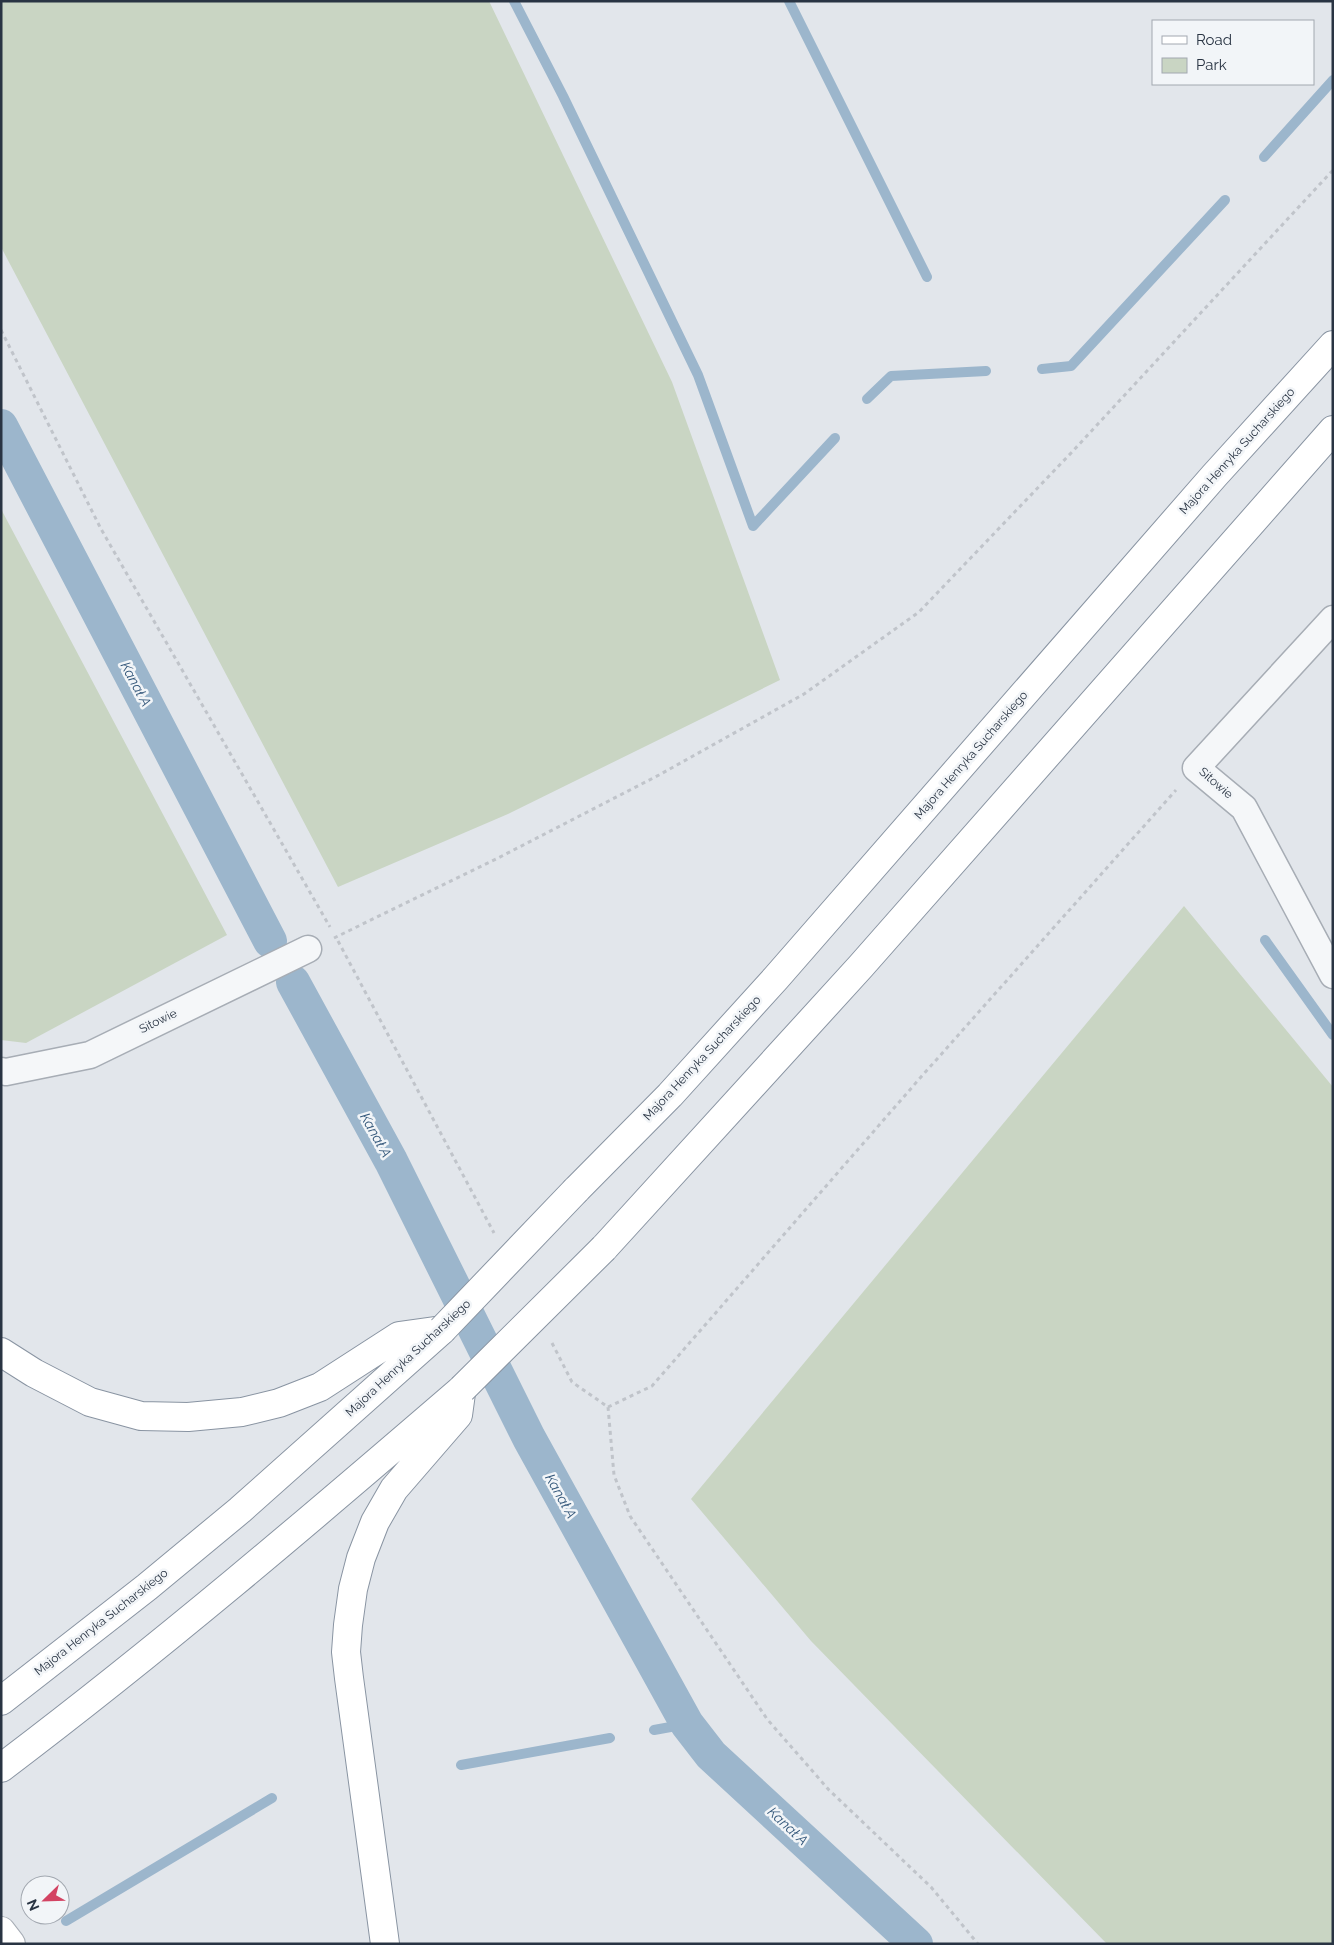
<svg xmlns="http://www.w3.org/2000/svg" width="1334" height="1945" viewBox="0 0 1334 1945" font-family="Raleway,sans-serif">
	<rect width="100%" height="100%" fill="#e2e6eb"/>
	<path fill="#c9d5c3" d="M1,1h488l183,381 108,298 -272,134 -170,73 -337,-640z
		M1,509l226,426 -201,108 -25,-3z
		M1184,906l149,181v857h-226l-296,-303 -120,-142z"/>
	<g fill="none" stroke-linecap="round" stroke-linejoin="round">
		<path stroke="#9cb6cc" stroke-width="10" d="M514,1l49,95 135,279 55,151 82,-88
			M789,1l138,276
			M1264,157l69,-77
			M1042,369l29,-3 154,-166
			M867,399l24,-23 95,-5
			M1265,940l68,95
			M654,1730l33,-6
			M461,1765l149,-27
			M66,1921l206,-123"/>
		<path stroke="#9cb6cc" stroke-width="34" d="M1,426l269,515
			M293,982l98,179 138,277 158,286 24,31 205,189"/>
		<g stroke="#a7adb5" stroke-width="29">
			<path id="street" d="M1333,619l-137,149 48,40 89,167
				M1,1071l5,1 84,-17 218,-106"/>
		</g>
		<g stroke="#a7adb5" stroke-width="30">
			<path id="secondary" d="M1,1931l10,13"/>
		</g>
		<g stroke="#8994a2" stroke-width="30">
			<path id="highway" d="M576,1190l94,-95 106,-117 438,-502 119,-131
				M604,1248l257,-282 472,-536
				M1,1352l33,21 56,29 51,14 47,1 54,-5 37,-9 41,-16 79,-51 43,-6
				M1,1701l146,-114 93,-77 202,-180
				M1,1768c159,-120 310,-249 461,-379
				M385,1944l-36,-266 -3,-26 2,-27 5,-36 8,-31 14,-36 19,-33 64,-74 3,-22"/>
		</g>
		<path stroke="#c0c4ca" stroke-width="3" stroke-dasharray="4 4" stroke-linecap="butt" d="M1,330l100,199 229,398
			M334,938l164,-80 161,-83 145,-81 115,-82 153,-160 261,-282
			M338,941l156,292
			M552,1343l20,39 36,25
			M608,1407l44,-21 269,-309 255,-287
			M608,1407l6,68 16,41 137,203 62,71 102,97 47,57"/>
		<use href="#street" stroke="#f5f7f9" stroke-width="26"/>
		<use href="#secondary" stroke="#fff" stroke-width="28"/>
		<use href="#highway" stroke="#fff" stroke-width="28"/>
		<g stroke="#8994a2" stroke-width="30" stroke-linecap="butt">
			<path id="highway-bridge" d="M442,1330l134,-140
				M462,1389l142,-141"/>
		</g>
		<use href="#highway-bridge" stroke="#fff" stroke-width="28"/>
	</g>
	<g text-anchor="middle" stroke-width="5" stroke-linejoin="round" paint-order="stroke">
		<g font-size="12" fill="#293443" stroke="#f2f5f8">
			<text transform="translate(1237 451) rotate(-48)" y="4">Majora Henryka Sucharskiego</text>
			<text transform="translate(971 755) rotate(-49)" y="4">Majora Henryka Sucharskiego</text>
			<text transform="translate(1216 783) rotate(41)" y="4">Sitowie</text>
			<text transform="translate(158 1021) rotate(-26)" y="4">Sitowie</text>
			<text transform="translate(702 1058) rotate(-47)" y="4">Majora Henryka Sucharskiego</text>
			<text transform="translate(408 1358) rotate(-43)" y="4">Majora Henryka Sucharskiego</text>
			<text transform="translate(101 1622) rotate(-38)" y="4">Majora Henryka Sucharskiego</text>
		</g>
		<g font-size="14" font-style="italic" fill="#325679" stroke="#f2f5f8">
			<text transform="translate(136 684) rotate(62)" y="5">Kanał A</text>
			<text transform="translate(376 1135) rotate(61)" y="5">Kanał A</text>
			<text transform="translate(561 1496) rotate(61)" y="5">Kanał A</text>
			<text transform="translate(788 1826) rotate(43)" y="5">Kanał A</text>
		</g>
	</g>
	<rect width="1334" height="1945" fill="none" stroke="#293443" stroke-width="5"/>
	<rect x="1152" y="20" width="162" height="65" fill="#f2f5f8" stroke="#a2a8b0"/>
	<rect x="1162" y="36" width="25" height="8" fill="#ffffff" stroke="#a2a8b0"/>
	<text x="1196" y="45" font-size="15" fill="#293443">Road</text>
	<rect x="1162" y="58" width="25" height="15" fill="#c9d5c3" stroke="#a2a8b0"/>
	<text x="1196" y="70" font-size="15" fill="#293443">Park</text>
	<g transform="translate(45 1900) rotate(247)"><circle r="24" fill="#f2f5f8" stroke="#a2a8b0"/>
	<path d="M0-4L9 19L0 12L-9 19Z" fill="#d34363"/>
	<text y="-8" font-size="14" font-weight="bold" text-anchor="middle" fill="#293443">N</text>
	</g>
</svg>
